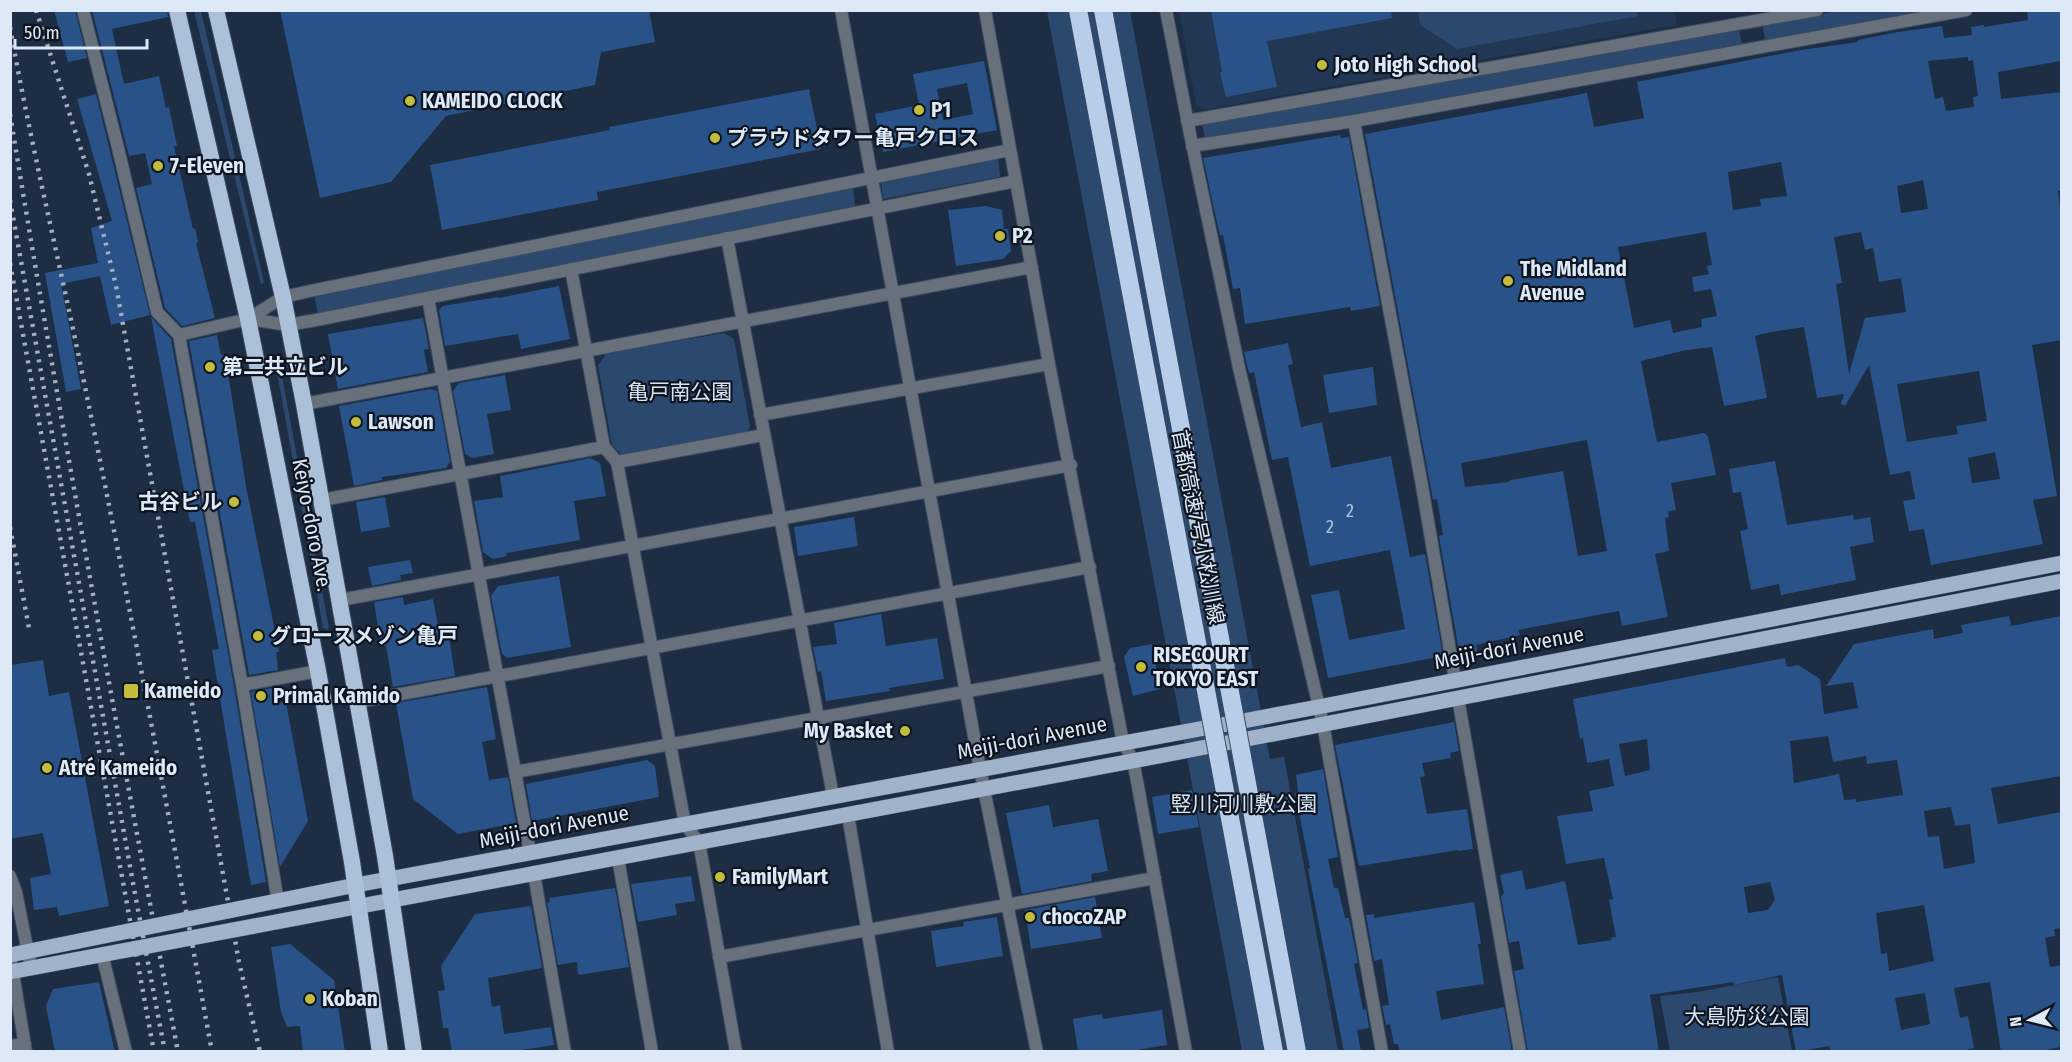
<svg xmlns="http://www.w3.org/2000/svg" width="2072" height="1062" viewBox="0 0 2072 1062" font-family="'Fira Sans Condensed','Noto Sans JP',sans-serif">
	<rect width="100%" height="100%" fill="#1c2d44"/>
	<path fill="#223753" d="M1675,10l2,15 -475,85 -6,-6 -17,-93z"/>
	<path fill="#2b486f" d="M194,11h7l63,271 -3,3z
		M1047,11h83l140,748 14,-2 54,294h-96z
		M1637,11l1,5 -181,33 -37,-24 -2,-14z
		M1839,11h105l-176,32 -3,-3 -2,-13 2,-4z
		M1739,29l3,16 -2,3 -317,57 -218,35 -3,-18z
		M998,155l2,22 -117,22 -2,-18z
		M853,186l2,20 -537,111 -3,-20z
		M724,333l10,6 16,88 -4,6 -125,21 -9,-8 -14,-81 9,-12z
		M277,358l2,2 50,268 -2,2 -4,-2 -48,-267z
		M1778,977l14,74h-122l-10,-55 37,-4z"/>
	<path fill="#295288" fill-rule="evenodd" d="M54,10h21l12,48 -19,4z
		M92,10h75l1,7 -56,12 12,55 35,-8 7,32 3,-1 8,39h-3l19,83 2,-1 3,14 -2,1 19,75 -33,8 -17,-18 -29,-120 16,-4 -7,-31 -16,3z
		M280,10h369l6,32 -54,10 -6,33 -149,31 -55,66 -71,16z
		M1211,10h180l1,8 -125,23 10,46 -51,10 -6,-24 2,-1z
		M2027,10h34v51l-63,11 3,27 60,-7v99h-3l3,26v123l-29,5 25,151 -24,4 10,44 -112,21 -7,-36 -15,2 -6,-30 12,-2 -5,-28 -20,4 -21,-110 -24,41 -4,-2 3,-10 -27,4 -13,-71 -38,6 -11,3 12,62 -43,8 -12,-59 -25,3 -46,11 16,81 47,-9 4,3 8,39 -45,8 5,27 -8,1 1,6 -4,1 4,33 -14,3 13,63 -46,9 -3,-15 -101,19 2,5 -44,10 2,9 -18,3 -21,-121 4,-1 -6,-36 -4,1 -68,-366 222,-41 7,34 50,-9 -7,-36 164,-32 57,-8v-2l40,-8 44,-6 2,12 28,-3 -1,-8 13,-2v2l44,-7zM1968,57v4l5,-1 5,36 -5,1 1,10 -28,4 -3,-14 -8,2 -7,-38zM1781,162l6,34 -27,3 1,7 -28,4 -5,-38zM1923,180l5,29 -27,4 -4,-27zM1706,232l6,33 -5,1 2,8 -17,3 2,15 17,-3 6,27 -16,3 1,8 -29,6 -3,-13 -36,8 -16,-81zM1861,232l4,18 8,-2 6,34 22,-4 5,34 -41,6 -16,56 -13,-90 6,-1 -8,-46zM1979,371l8,50 -31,5 2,8 -51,8 -10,-58zM1587,440l20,111 -29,5 -15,-85 -52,9 -3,2 -43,5 -4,-24zM1995,452l5,27 -28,4 -4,-25z
		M984,61l13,69 -114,22 -8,-38 44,-9 -6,-31zM967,83l6,31 -30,6 -6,-31z
		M809,89l12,60 -224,43 1,8 -156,30 -12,-65 180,-35 -1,-3z
		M96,94l54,221 -39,10 -11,-49 -39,8 20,105 -15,3 -21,-119 53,-10 -7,-35 21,-7 -35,-122z
		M1340,135l1,3 8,-1 31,169 -29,5 -1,-4 -105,17 -5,-36 -7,1 -10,-54 -3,1 -17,-78z
		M986,206l16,4 2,19h4l3,22 -8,8 -47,7 -8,-56z
		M559,286l11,53 -49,10 -3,-15 -73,12 -6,-36 4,-4 55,-9v1z
		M151,317l20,22 63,347 32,196 -15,3 -2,-11 -37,-224 7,-1 -9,-48 -15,-79h-5z
		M423,318l6,31 -5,1 4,22 -90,17 -10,-55z
		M217,335l4,20 4,-1 21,132 33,166h-3l2,18 -29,5 -60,-334z
		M1288,343l5,21 -5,1 13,62 21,-5 9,46 60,-12 19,101 15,-3 18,102 -115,22 -17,-83 28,-5 10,50 56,-11 -15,-79 -80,16 -22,-109 -16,3 -18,-88 -5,1 -5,-21z
		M1373,367l4,38 -48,8 -6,-38z
		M505,375l6,35 -24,4 7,40 -22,4 -7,-4 -12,-63 6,-8z
		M430,389l7,2 13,71 -4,6 -64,9v3l-28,6 -15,-80z
		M590,458l10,5 6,33 -32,5 6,39 -74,13 1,3 -14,3 -10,-7 -9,-51 29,-4 -3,-21z
		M1775,461l12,64 66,-10 1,5 16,-3 4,25 -24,5 6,33 -75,15 -2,-11 -28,6 -11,-59 8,-2 -7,-37 -8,1 -4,-24z
		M385,497l5,30 -29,5 -5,-30z
		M854,517l4,29 -60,10 -4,-29z
		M410,560l3,13 -13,2 1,5 -29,6 -4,-19z
		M559,576l12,71 -64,11 -5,-4 -11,-58 7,-10z
		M403,597l1,8 29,-6 7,38 9,-1 6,40 -62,11 -7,-41h-5l-7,-44z
		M881,614l5,32 51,-8 7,41 -55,9 1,3 -64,10 -5,-30 -3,1 -5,-25 24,-3 -3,-21z
		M2009,616l2,10 50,-10v160l-70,12 7,36 63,-12v116l-7,1 1,7 -10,2 5,29 11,-2v82l-25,5h-35l-11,-70 -36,6 6,30 8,-2 6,32 -16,4h-127l-2,-6 -33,6 -14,-77 -48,10 -1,-3 -83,13 9,57h-131l-14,-81 10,-2 -5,-28 -10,2 -8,-47 3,-3 -4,-18 22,-5 4,20 39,-9 13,64 34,-5 -1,-2 5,-1 -7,-37 4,-1 -9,-41 -38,6 -9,-48 36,-5 -4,-20 25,-5 -5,-27 -22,4 -4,-25 -3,1 -7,-40 212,-41 2,9 11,-2 22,14 4,35 34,-6 -5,-26 -27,4 28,-42 79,-15 1,10 29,-6 -2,-8zM1828,736l5,26 33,-6 1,8 30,-4 6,35 -47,7v-3l-12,1 -5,-26 -45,9 -4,-42zM1647,739l3,31 -25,6 -6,-32zM1951,807l4,19 15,-2 5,39 -31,6 -5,-33 -11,1 -4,-26zM1770,882l5,18 -7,10 -20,3 -4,-26zM1924,905l10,56 -45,10 -2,-18 -6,1 -5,-41zM1925,993l5,31 -29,6 -6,-32z
		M1152,644l8,45 -27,7 -9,-39 6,-9z
		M43,660l6,36 20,-4 40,214 -50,10 -2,-9 -23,3 -4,-32 21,-4 -8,-41 -33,6v-174z
		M487,687l9,52 -14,3 7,38 19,-3 8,46 -58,11 -45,-35 -17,-96z
		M273,688l3,15 10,-1 22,119 -28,46 -29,-175z
		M1454,722l5,29 -9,2 1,5 -29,5 3,13 -5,1 7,37 40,-5 6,40 -15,2v-1l-99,16 -24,-121z
		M647,760l8,6 4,31 -127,24 -6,-37z
		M1323,769l15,88 -10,2 6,29h4l7,30h4l9,45 -4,1 9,46 3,-1 3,19 -12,2 4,22h-17l-36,-183 2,-1 -15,-75 3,-1 -2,-17z
		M1192,790l7,37 -41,7 -6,-37z
		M1049,805l4,22 45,-8 10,52 -17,3 1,7 -70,13 -16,-81z
		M691,876l4,25 -20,3 2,11 -39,7 -7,-38z
		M615,888l14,79 -51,8 -1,-13 -19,3 -11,-62 3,-1 -1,-4z
		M1095,897l7,41 -71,11 -6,-39z
		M1474,902l7,42h-3l6,40 -48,7 5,29 63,-13 8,45h-112l-2,-8h-4l-4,-20 -4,1 -4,-19 7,-1 -7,-46 -8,2 -8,-46 8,-1v4z
		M531,906l11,62 -54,10 4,29 8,-2 4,29 47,-7 3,18 -45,7h-57l-4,-24h-5l-5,-37 7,-1 -4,-24 34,-52z
		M997,917l6,39 -67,11 -5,-36 33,-5 -1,-4z
		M290,944l44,36 11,72h-42l-3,-26 -13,1 -6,-15 -10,-65z
		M99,982l16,70h-60l-9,-46 7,-17z
		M1162,1010l5,35 -43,7h-46l-5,-33 29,-5 1,5z"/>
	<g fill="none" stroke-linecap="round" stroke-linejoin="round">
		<g stroke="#3b4b61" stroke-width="14">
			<path id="minor" d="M83,10l35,138 39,164 22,23 63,350 36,217
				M841,10l139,759
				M985,10l64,354 74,378 10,19 4,20 49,271
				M1166,10l24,124 49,234 84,356 59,328
				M1187,121l630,-111
				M1354,121l67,359 34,200
				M1192,146l162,-25 612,-111
				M727,238l106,558
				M571,269l33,178 13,15 147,-27
				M428,298l102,555
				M248,319l40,6 28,-5 700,-139
				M179,335l69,-16 35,-22 27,-6 700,-141
				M304,404l728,-137
				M760,415l289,-51
				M322,500l282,-53
				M242,685l76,-14
				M1458,698l62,354
				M358,702l732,-135
				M515,772l594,-106
				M848,815l40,237
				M618,858l34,194
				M534,874l31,178
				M10,876l6,16 15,76
				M102,954l24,98
				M10,955l16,97
				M719,957l436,-79
				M10,1046l15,-2"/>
		</g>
		<g stroke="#3b4b61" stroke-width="14">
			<path id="tertiary" d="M617,462l68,362 14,19 4,21 33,188
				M340,600l731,-135
				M980,769l57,283"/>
		</g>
		<g stroke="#3b4b61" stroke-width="16">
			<path id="primary" d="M10,955l346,-70 962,-178 744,-144
				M10,972l1170,-220 882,-171"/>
		</g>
		<g stroke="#3b4b61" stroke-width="18">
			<path id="trunk" d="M177,10l71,309 70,352 34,191 28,190
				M216,10l67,287 21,107 81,452 29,196"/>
		</g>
		<use href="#minor" stroke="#67707b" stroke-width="12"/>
		<use href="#tertiary" stroke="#67707b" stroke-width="12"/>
		<use href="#primary" stroke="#a1b3cb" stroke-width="15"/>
		<use href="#trunk" stroke="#acc0da" stroke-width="16"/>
		<path stroke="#a3afc1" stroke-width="4.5" stroke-dasharray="3 6" stroke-linecap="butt" d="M36,10l53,164 27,112 123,676 21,90
			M10,27c21,119 50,236 74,355 46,222 87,446 128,670
			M10,114c51,313 109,626 168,938
			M10,200l125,694 30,158
			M10,263l144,789
			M10,527l19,101"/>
		<g stroke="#3b4b61" stroke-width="20" stroke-linecap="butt">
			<path id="motorway-bridge" d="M1078,10l196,1042
				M1103,10l194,1042"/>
		</g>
		<use href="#motorway-bridge" stroke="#b8cdea" stroke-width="18"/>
	</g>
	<g fill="#c4bc3e" stroke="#0e151f" stroke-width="2">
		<circle cx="1322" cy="65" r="6"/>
		<circle cx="410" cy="101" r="6"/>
		<circle cx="919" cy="110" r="6"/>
		<circle cx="715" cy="138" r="6"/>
		<circle cx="158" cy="166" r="6"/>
		<circle cx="1000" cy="236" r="6"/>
		<circle cx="1508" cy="281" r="6"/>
		<circle cx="210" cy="367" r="6"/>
		<circle cx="356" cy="422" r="6"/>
		<circle cx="234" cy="502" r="6"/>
		<circle cx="258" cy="636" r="6"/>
		<circle cx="1141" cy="667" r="6"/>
		<rect x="123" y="683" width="16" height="16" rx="3"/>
		<circle cx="261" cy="696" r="6"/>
		<circle cx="905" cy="731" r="6"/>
		<circle cx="47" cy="768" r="6"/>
		<circle cx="720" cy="877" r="6"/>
		<circle cx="1030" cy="917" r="6"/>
		<circle cx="310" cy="999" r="6"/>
	</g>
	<g text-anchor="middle" stroke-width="4.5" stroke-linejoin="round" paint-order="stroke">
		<g font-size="18" fill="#b1c3dc">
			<text x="1350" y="517">2</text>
			<text x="1330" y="533">2</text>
		</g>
		<g font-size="21" font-weight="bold" fill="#dee9f8" stroke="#0e151f" text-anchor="start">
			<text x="1334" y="72">Joto High School</text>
			<text x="422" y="108">KAMEIDO CLOCK</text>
			<text x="931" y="117">P1</text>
			<text x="727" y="145">プラウドタワー亀戸クロス</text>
			<text x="170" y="173">7-Eleven</text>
			<text x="1012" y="243">P2</text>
			<text x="1520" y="276">The Midland<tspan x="1520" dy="24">Avenue</tspan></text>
			<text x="222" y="374">第二共立ビル</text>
			<text x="368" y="429">Lawson</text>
			<text x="222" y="509" text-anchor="end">古谷ビル</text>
			<text x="270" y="643">グロースメゾン亀戸</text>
			<text x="1153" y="662">RISECOURT<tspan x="1153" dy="24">TOKYO EAST</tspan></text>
			<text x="144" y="698">Kameido</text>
			<text x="273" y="703">Primal Kamido</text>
			<text x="893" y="738" text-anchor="end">My Basket</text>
			<text x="59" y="775">Atré Kameido</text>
			<text x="732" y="884">FamilyMart</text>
			<text x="1042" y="924">chocoZAP</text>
			<text x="322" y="1006">Koban</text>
		</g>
		<g font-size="21" fill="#d7e3f3" stroke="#0e151f">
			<text x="680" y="399">亀戸南公園</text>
			<text x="1244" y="811">竪川河川敷公園</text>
			<text x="1747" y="1024">大島防災公園</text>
		</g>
		<g font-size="21" fill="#dee9f8" stroke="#0e151f">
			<text transform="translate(312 525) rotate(79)" y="7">Keiyo-doro Ave.</text>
			<text transform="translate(1198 527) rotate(79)" y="7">首都高速7号小松川線</text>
			<text transform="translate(1509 648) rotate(-11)" y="7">Meiji-dori Avenue</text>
			<text transform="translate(1032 738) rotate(-11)" y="7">Meiji-dori Avenue</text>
			<text transform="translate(554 827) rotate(-11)" y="7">Meiji-dori Avenue</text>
		</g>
	</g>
	<rect width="2072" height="1062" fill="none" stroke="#dee9f8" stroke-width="24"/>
	<g transform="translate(2030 1020) rotate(263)" stroke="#0e151f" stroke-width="4.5" paint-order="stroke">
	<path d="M0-4.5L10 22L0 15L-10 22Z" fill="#dee9f8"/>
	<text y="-9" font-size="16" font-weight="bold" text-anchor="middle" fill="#dee9f8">N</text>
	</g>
	<path d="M15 39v9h132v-9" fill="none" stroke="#dee9f8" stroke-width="3"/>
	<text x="24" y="39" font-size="18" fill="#dee9f8" stroke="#0e151f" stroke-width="4.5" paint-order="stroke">50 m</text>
</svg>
